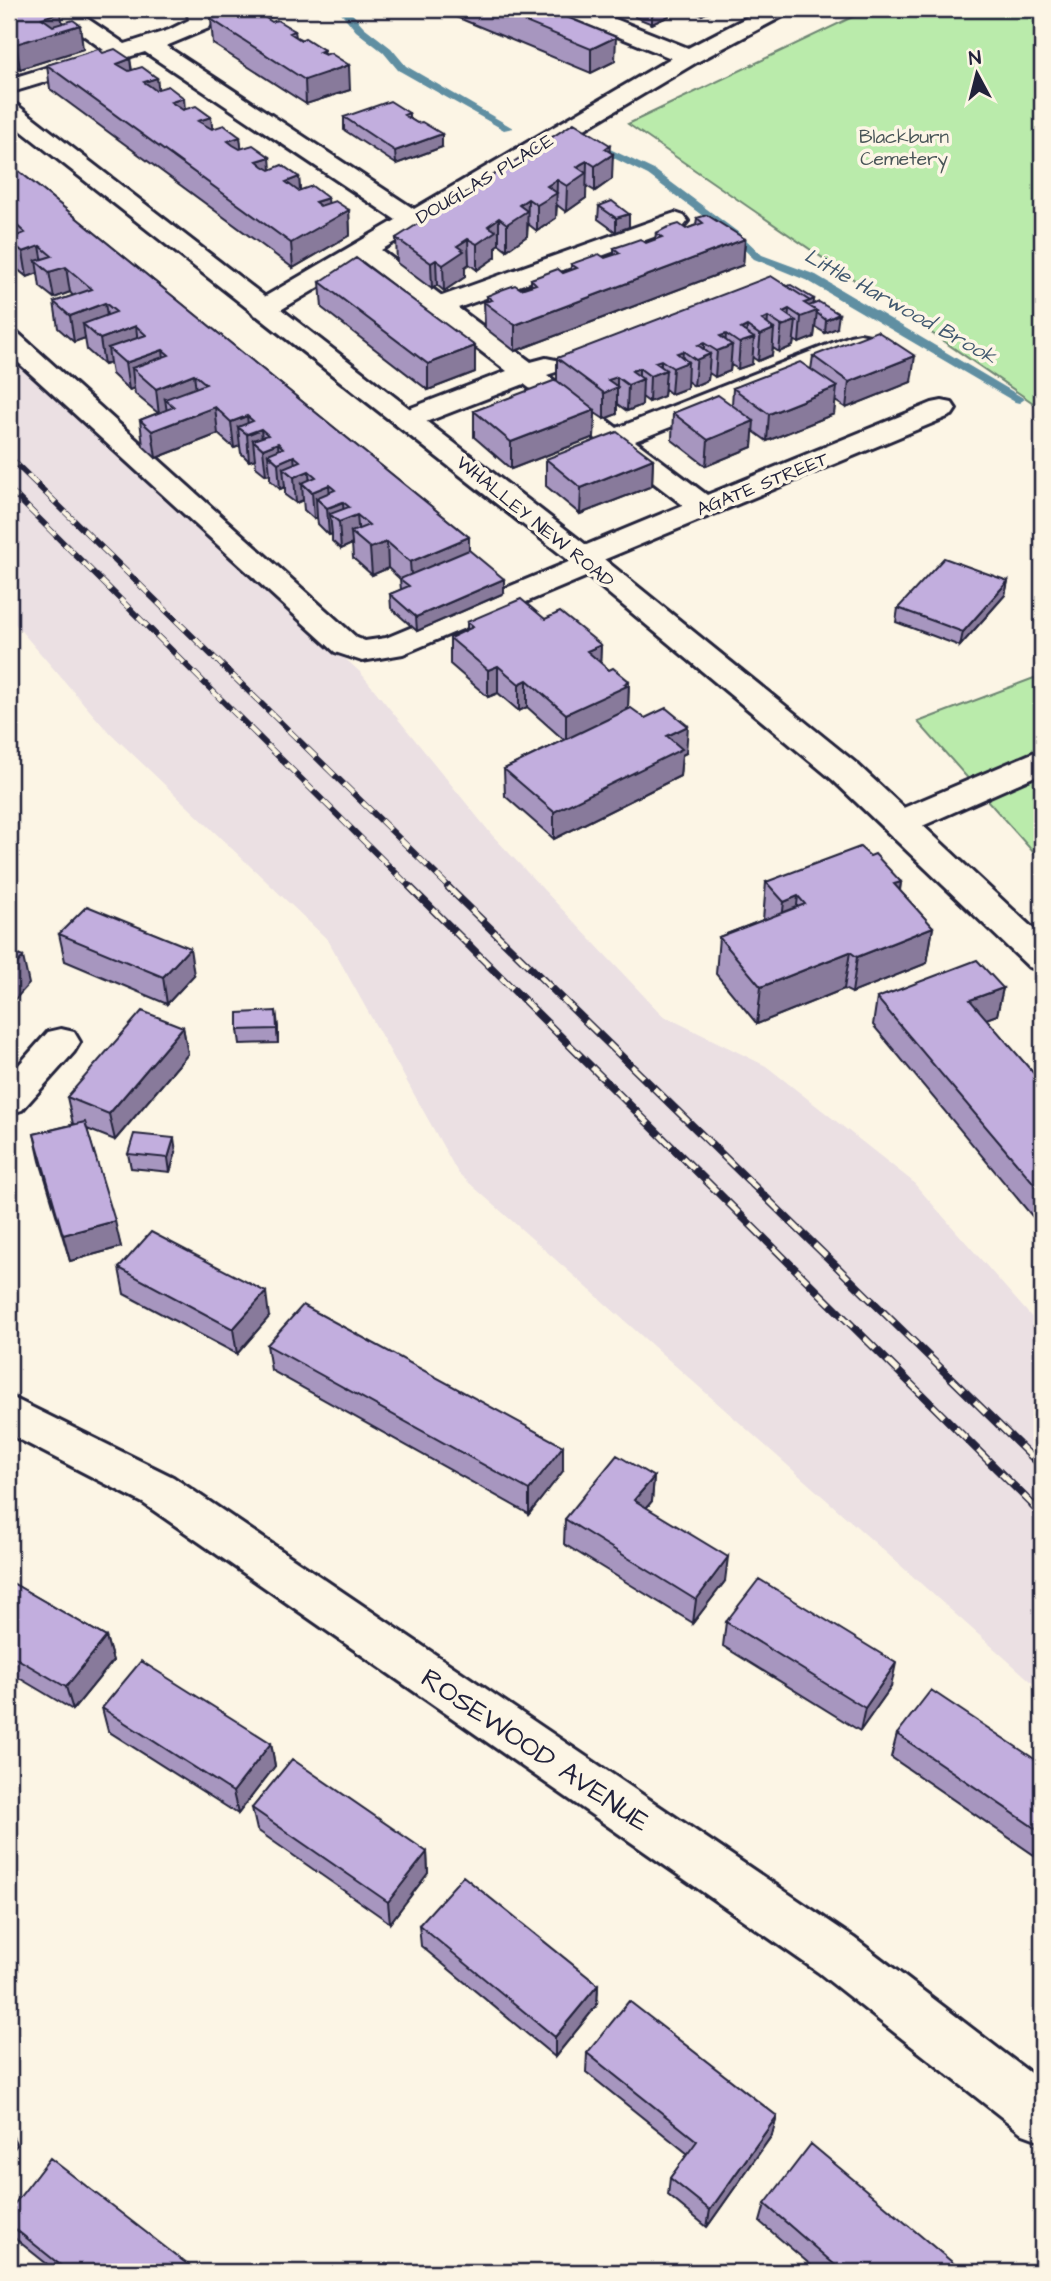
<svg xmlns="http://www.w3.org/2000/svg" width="1051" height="2281" viewBox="0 0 1051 2281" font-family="'Architects Daughter',sans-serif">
	<rect width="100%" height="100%" fill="#fcf5e5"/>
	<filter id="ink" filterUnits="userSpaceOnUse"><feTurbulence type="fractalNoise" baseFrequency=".0143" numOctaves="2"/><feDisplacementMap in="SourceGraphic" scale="14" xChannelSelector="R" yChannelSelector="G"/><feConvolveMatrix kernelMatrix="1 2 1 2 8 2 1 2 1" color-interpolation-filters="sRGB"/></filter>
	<g filter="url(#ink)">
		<path fill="#ebe0e3" d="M9,353l351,319 132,163 170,180 104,51 146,115 130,148v362l-584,-518 -130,-233 -225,-214 -94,-109z"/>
		<path fill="#baebab" stroke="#6e8673" stroke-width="2" d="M869,9h173v400l-414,-285z
			M1042,675v187l-124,-140z"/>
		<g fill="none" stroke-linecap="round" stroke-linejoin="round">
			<path fill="#608fa2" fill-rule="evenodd" d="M338,9h10l16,18 27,21 15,18 107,62 -9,2 -106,-60 -15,-18 -27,-21z
				M589,139l67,32 83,62 23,22 54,20 209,124 -6,4 -4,-1 -207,-121 -54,-22 -23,-22 -83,-62 -63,-31 -2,-2z"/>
			<g stroke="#22223b" stroke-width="6">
				<path id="minor" d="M47,9h26l52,35 44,-14 20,-10 -2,-11h22l3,14 -3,5 -43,18 248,163 257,-151 -108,-44 -3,-5h30l98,39 75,-39h27l-3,5 -90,48 -316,188 61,46 224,-80 9,-3 9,3 4,5 -4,5 -226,82 73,54 15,-4 10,2 4,6 -4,6 -9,3 70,53 233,-92 10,-2 10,2 4,6 -4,6 -235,93 72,54 225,-92 10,-2 10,2 4,6 -4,6 -349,145 3,4 -4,6 -199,84 -41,7 -27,-9 -326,-298v-22l10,2 338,304 8,3 21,-3 185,-77 -3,-4 4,-6 111,-46 -159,-121 -106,41 -10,2 -10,-2 -4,-6 4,-6 109,-42 -144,-110 -91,54 -9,2 -9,-2 -4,-6 4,-6 142,-83 -251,-168 -136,41v-14l95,-29z
					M1042,749v24l-131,58 -12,3 -12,-3 -5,-8 5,-8z
					M61,1029l13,3 6,10 -6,10 -52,58 -13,4v-38l39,-44z
					M9,1396l164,81 681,461 188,144v59l-19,-7 -205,-162 -675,-469 -134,-69z"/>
			</g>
			<g stroke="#22223b" stroke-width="6">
				<path id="highway" d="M9,103l8,2 577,446 263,213 185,173v34l-13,-4 -196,-187 -261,-217 -563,-442z"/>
			</g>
			<use href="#minor" fill="#fcf5e5" fill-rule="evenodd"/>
			<use href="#highway" fill="#fcf5e5" fill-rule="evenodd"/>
			<g stroke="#22223b" stroke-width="6">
				<path id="rail-far2" d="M9,457l441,431
					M9,489l402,399"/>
			</g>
			<g stroke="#22223b" stroke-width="8">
				<path id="rail-far1" d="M410,887l625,620
					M448,887l594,580"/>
			</g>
			<g stroke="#22223b" stroke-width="10">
				<path id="rail" d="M1033,1505l9,9"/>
			</g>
			<use href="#rail-far2" stroke="#fcf5e5" stroke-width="4.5" stroke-dasharray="13" stroke-linecap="butt"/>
			<use href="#rail-far1" stroke="#fcf5e5" stroke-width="5" stroke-dasharray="16" stroke-linecap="butt"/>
			<use href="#rail" stroke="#fcf5e5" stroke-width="7" stroke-dasharray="20" stroke-linecap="butt"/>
		</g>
		<path fill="#a796bf" stroke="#22223b" stroke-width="2" d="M9,9l52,3 1,11 21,26 -63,20 -11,-9z
			M437,9h128v7l50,45 -24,12z
			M635,9h34v7l-17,8 -17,-7z
			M685,9h30l-13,6z
			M211,19l61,3 23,9 1,6 28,13 1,5 25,35 -44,14 -93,-60z
			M103,53l27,6 2,11 25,8 1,12 55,39 27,8 1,12 30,20 28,8 1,13 29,13 20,7 1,25 -57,33 -243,-179 -3,-24z
			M409,113v5l8,5 25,24 -46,17 -52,-34v-13z
			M610,152l2,27 -17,12 -9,-5v12l-20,14 -9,-7 -1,13 -19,13 -9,-7 -1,12 -20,14 -8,-6 -3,2v11l-19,13 -8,-6 -4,3v10l-21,14 -7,-6 -5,4 -35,-26 -1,-25z
			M9,163l460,374v13l35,43 -87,38 -26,-23 -1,-14 11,-4 -1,-11 -12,-11 -16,7 -19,-17 -1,-14 -11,5 -9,-8v-7l-3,1 -11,-11 -1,-7 -3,2 -10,-9 -1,-10 -7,3 -11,-8v-8l-5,2 -10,-9v-6l-4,1 -10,-8 -1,-8 -6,2 -8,-8 -1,-7 -6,2 -16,-14 -62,24 -13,-12 -3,-26 18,-7 -23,-19 -1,-6 -5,2 -17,-16 -2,-11 -6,2 -17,-15 -2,-12 -11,4 -16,-14 -4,-26 19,-6 -3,-4 -16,6 -14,-11 -2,-14 -11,4 -15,-12 -2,-13h-1z
			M599,206l30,21 -13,5 -18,-13z
			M697,218l48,21 -2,26 -228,86 -30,-23 -1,-26 3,-1v-5l34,-7 10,-4v-6l32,-6 8,-3v-6l34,-6 9,-3v-7l32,-5 9,-3 1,-7 30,-4 10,-4z
			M320,282l155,64v26l-47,18 -106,-82z
			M787,286l27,13 -1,5 24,24 -12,5 -10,-6 -1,10 -15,6 -5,-3 -1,6 -14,6 -6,-4 -1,7 -14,6 -6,-4v7l-14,5 -7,-4 -1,6 -15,6 -6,-4 -1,7 -14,6 -7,-5v7l-16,6 -6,-5 -1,7 -15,6 -7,-5v8l-15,6 -10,-7v10l-13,5 -9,-6 -1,24 -83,32 -37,-32v-26l83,-30v-23z
			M813,356l98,26 -65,26 -11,-7 -1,13 -67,27 -14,-10 -1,16 -46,19 -34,-26 1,-27 59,-8 1,-17 78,-18z
			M546,459h107l-1,27 -72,28 -34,-28z
			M1008,581l-3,14 -45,51 -64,-24 2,-14z
			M545,619l56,26 -1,17 9,8 20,11 -1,27 -2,2 60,43 -4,2 -2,21 -126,63 -49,-43 -1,-27 60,-29 -37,-33 -8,4 -21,-18 -10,4 -38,-33v-26l17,-9v-7z
			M870,856l31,26 -1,9 33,36 -6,36 -75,30 -8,-4 -87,35 -41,-50 3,-37 44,-17 3,-38z
			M59,934l135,41 -27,29 -102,-43z
			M1003,988l-6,27 -11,4 56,64v145l-169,-203 4,-27z
			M276,1011l2,32 -38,1 -2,-14z
			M183,1027l5,27 -73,86 -28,-11 34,118 -51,14 -30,-100 -6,-27 41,-10h-2l-6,-27z
			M176,1152l-6,20 -39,-4 -3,-14z
			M119,1268l150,49 -32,37 -113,-60z
			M267,1345l296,126 -34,43 -258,-144z
			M654,1477l-2,24 -6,7 79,73 -32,42 -129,-79 1,-25z
			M9,1581l97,56 7,24 -40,49 -64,-38z
			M726,1622l165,65 -31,44 -137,-85z
			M102,1708l169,35 4,23 -37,48 -130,-83z
			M897,1734l145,30v78l-8,13 -143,-98z
			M252,1808l175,44 1,21 -38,50 -133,-93z
			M419,1925l179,60 -1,20 -42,52 -134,-111z
			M587,2053l190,63 -5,19 -65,92 -39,-32 2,-17 18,-24 -102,-82z
			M765,2204l199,68h-145l-59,-50z
			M9,2211l187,61h-139l-45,-36 -3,-5z"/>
		<path fill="#887a9b" stroke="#22223b" stroke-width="2" d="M556,9h9v8l-18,-4z
			M658,9h11v7l-17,8v-13z
			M702,9h13l-13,6z
			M61,12l2,18 17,-5 3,24 -63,20 -4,-25 26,-26z
			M616,37l-1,24 -24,12v-24z
			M324,50l2,23 23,-8 1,25 -44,14 -1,-24 14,-28z
			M130,59l3,25 -16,-20z
			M157,78l3,25 -16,-21z
			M184,98l2,24 -15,-20z
			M211,117l3,25 -16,-21z
			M442,134v13l-46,17 -1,-13z
			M240,137l3,25 -15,-21z
			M610,145l-1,12 4,-3 -1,25 -17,12v-25l10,-17z
			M270,157l2,25 -15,-21z
			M587,161l-1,37 -20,14 1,-26 10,-19z
			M299,177l2,26 -15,-21z
			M557,180l-1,38 -19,13v-26l10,-19z
			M328,198l2,22 19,-10 1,25 -57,33 -2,-25 24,-41z
			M528,199l-1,37 -20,14v-26l12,-19z
			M629,214v13l-13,5v-14z
			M499,218v26l-3,2v11l-19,13v-26l11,-18z
			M14,223l4,25 -9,-8v-15z
			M468,239l1,25 -4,3v10l-21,14 -1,-26 14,-19z
			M745,239l-2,26 -228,86v-26z
			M40,246l4,22 -8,-7 2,12 -11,4 -4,-25z
			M436,260l1,25 -5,4 -1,-26z
			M66,267l4,25 -16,6 -5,-26z
			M814,299l-1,12h4l-3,26 -15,6 2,-26 -1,-12z
			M105,303l4,26 -26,-5 2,14 -11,4 -4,-26z
			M789,309l-1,15 8,-3 -3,25 -14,6 4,-40z
			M839,314l-2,14 -12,5 1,-13z
			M768,317l-1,15 7,-3 -2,26 -14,6 4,-41z
			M136,326l3,26 -31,-4 2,15 -6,2 -4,-26z
			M747,326l-1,15 8,-3 -2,26 -14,5 3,-40z
			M726,334l-1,14 7,-3 -2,26 -15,6 2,-26 3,-15z
			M704,343v14l6,-3 -2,26 -14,6 4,-41z
			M475,346v26l-47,18v-26z
			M163,350l3,26 -34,-8 2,20 -5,2 -4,-27z
			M683,351l-1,13 6,-2 -1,26 -16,6 2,-26 4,-15z
			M915,356l-4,26 -65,26 3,-26z
			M661,360v12l5,-2 -2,26 -15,6 1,-26 5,-14z
			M639,368v13l4,-2 -1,26 -15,6 1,-26 4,-14z
			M194,374l3,26 -23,7 -9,-8 2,13 -8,3 -3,-26z
			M617,377v37l-13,5v-26l4,-13z
			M837,387l-3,27 -67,27 2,-27z
			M215,407l3,27 -62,24 -4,-27z
			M595,410l-1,27 -83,32v-27z
			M247,416l2,18 12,-5 2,20 -10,-9 2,19 -6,2 -2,-27 -9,-7 2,19 -6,2 -3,-26z
			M754,421l-2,26 -46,19 2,-26z
			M278,443l1,19 15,-6 2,20 13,-5 1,20 -8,-8 1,17 -7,3 -2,-26 -11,-9 2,19 -5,2 -2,-26 -10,-9 2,20 -4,1 -3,-26z
			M653,459l-1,27 -72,28 1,-26z
			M329,485l2,22 12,-5 1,18 13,-5 2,23 -8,-6 1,12 -11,5 -2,-27 -9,-8 2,20 -3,1 -2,-27 -11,-10 1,19 -3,2 -2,-27z
			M469,537v27l-57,24 -2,-26z
			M387,542l1,26 -16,7 -2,-27z
			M504,579v14l-87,38 -1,-14z
			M1008,581l-3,14 -45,51 3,-14z
			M601,645l-1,27 -13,-21z
			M498,666v27l-10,4v-27z
			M527,680v27l-8,4v-27z
			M629,681l-1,27 -2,1 -1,4 -59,28v-27z
			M688,726l-2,27 -4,2 -2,21 -126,63v-27l113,-76z
			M901,882l-6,37 -1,-35z
			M798,896l-4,37 -14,6 4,-37z
			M933,927l-6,36 -75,30 5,-36z
			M190,948l4,27 -27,29 -4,-27z
			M850,952l-6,37 -87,35 4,-37z
			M23,957l6,27 -20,22v-34z
			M1003,988l-6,27 -33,12 6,-27z
			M276,1011l2,15v17l-1,-14z
			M183,1027l5,27 -73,86 -6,-26z
			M174,1138l2,14 -6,20 -2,-14z
			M115,1221l6,26 -51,14 -7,-26z
			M266,1292l3,25 -32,37 -4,-25z
			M563,1446v25l-34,43v-24z
			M654,1477l-2,24 -20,24 2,-25z
			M728,1557l-3,24 -32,42 3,-23z
			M106,1637l7,24 -40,49 -7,-23z
			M896,1663l-5,24 -31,44 5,-23z
			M271,1743l4,23 -37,48 -5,-22z
			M1042,1833v9l-8,13z
			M427,1852l1,21 -38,50 -2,-21z
			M598,1985l-1,20 -42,52v-20z
			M777,2116l-5,19 -65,92 3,-17z
			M9,2129l8,16 -8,9z"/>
		<path fill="#c2aede" stroke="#22223b" stroke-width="2" d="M9,9h46l6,3 -19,6 11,8 20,-6 7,5 -64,19 -7,-5z
			M244,9h15l13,8 -6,1 6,4 5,-2 18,11 -5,2 11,7 4,-2 19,12 -5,2 6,3 5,-2 19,12 -44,15 -94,-61z
			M494,9h53l69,28 -25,12z
			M645,9h13l-6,2z
			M98,49l5,4 12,-4 15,10 -13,5 12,7 13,-4 15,11 -13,4 6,4 5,4 13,-4 16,12 -13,4 12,8 13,-4 15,11 -13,4 14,8 12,-4 16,12 -12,4 5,4 7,4 13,-4 17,12 -13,4 6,5 7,4 12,-5 17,12 -13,5 12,9 14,-5 16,12 -13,4 5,4 15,-5 14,9 -58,33 -244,-178z
			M390,101l19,12 -5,2 13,8 5,-1 20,12 -47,17 -51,-34z
			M574,123l36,22 -5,4 8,5 -18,12 -8,-5 -6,3 -4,3 9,6 -19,13 -10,-6 -10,6 10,7 -20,12 -9,-6 -9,6 8,6 -20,13 -8,-6 -11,8 8,5 -19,13 -9,-5 -11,7 7,5 -21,14 -7,-5 -5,3 -35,-25z
			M9,163l460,374 -59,25 -23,-20 -17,6 -19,-16 18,-7 -12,-10 -18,7 -9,-8 19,-7 -6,-5 -16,6 -11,-10 19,-8 -6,-5 -17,7 -10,-9 14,-6 -7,-6 -15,6 -11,-9 17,-7 -6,-5 -16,7 -10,-9 15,-6 -5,-5 -15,6 -10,-9 15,-5 -7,-6 -14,5 -9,-7 15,-6 -6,-5 -16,6 -16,-15 -63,24 -12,-11 34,-13 -9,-8 41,-15 -12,-10 -38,15 -24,-21 37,-13 -6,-5 -38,13 -17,-15 38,-13 -10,-9 -36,13 -17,-15 33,-12 -11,-9 -35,13 -16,-14 38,-13 -26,-22 -17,5 -8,-7 -5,-4 16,-5 -12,-10 -17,6 -14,-12v-1l16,-6 -11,-10 -5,2z
			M612,201l17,13 -13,4 -17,-12z
			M707,215l38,24 -230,86 -31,-23 8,-2 -5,-4 14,-6 14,-5 6,4 15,-5 -5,-5 27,-10 5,4 14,-5 -6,-4 28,-10 6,4 15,-5 -6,-5 12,-4 14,-5 6,4 16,-6 -6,-4 10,-5 13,-4 7,5 17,-6 -6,-5z
			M356,258l119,88 -47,18 -108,-82z
			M771,276l39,25 -6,2 13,8 -16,6 -12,-8 -6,3 13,9 -14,5 -14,-9 -6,3 12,9 -14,6 -13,-9 -6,3 13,9 -15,5 -13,-9 -6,2 12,9 -15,6 -13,-8 -6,2 12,9 -14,6 -13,-9 -6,2 11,9 -15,6 -12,-8 -6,2 11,8 -16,6 -11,-8 -7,3 11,8 -15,6 -11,-8 -9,3 10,7 -14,6 -47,-35z
			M791,285l23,14 -4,2 -23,-15z
			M819,302l20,12 -13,6 -9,-7v-2l-8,-5z
			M877,331l38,25 -66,26 -36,-26z
			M800,362l37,25 -68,27 -36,-26z
			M556,380l39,30 -84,32 -37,-31z
			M718,395l36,26 -46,19 -35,-27z
			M617,432l36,27 -72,29 -35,-29z
			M469,550l35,29 -88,38 -26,-23 19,-8 -9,-7z
			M944,558l64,23 -45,51 -65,-24z
			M521,599l24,20 15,-7 41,33 -14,6 22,19 4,-2 16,13 -5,3 3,2 -61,28 -39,-34 -8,4 -21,-18 -10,4 -38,-32 23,-11 -6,-5z
			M631,708l14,10 21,-10 22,18 -21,10 15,13 -128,63 -50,-43z
			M860,847l10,9 5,-2 26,28 -7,2 39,43 -76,30 -7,-5 -89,35 -42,-50 86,-33 -7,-8 -14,6 -18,-20z
			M87,906l103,42 -27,29 -104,-43z
			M9,952l14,5 -14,15z
			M977,960l26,28 -33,12 72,83v110l-165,-195z
			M142,1011l41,16 -74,87 -42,-17z
			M276,1011l1,18 -39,1v-17z
			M85,1122l30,99 -52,14 -29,-101z
			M134,1134l40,4 -6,20 -40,-4z
			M151,1232l115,60 -33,37 -114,-61z
			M303,1305l260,141 -34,44 -262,-145z
			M617,1455l37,22 -20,23 94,57 -32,43 -131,-81z
			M759,1579l137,84 -31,45 -139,-86z
			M9,1581l97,56 -40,50 -57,-33z
			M141,1661l130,82 -38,49 -131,-84z
			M931,1690l111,74v69l-145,-99z
			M292,1759l135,93 -39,50 -136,-94z
			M463,1876l135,109 -43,52 -136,-112z
			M629,2001l148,115 -67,94 -40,-32 27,-37 -110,-88z
			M811,2144l153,128h-121l-78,-68z
			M50,2158l146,113 -1,1h-126l-60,-48v-13z"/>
	</g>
	<g text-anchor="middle" stroke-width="7" stroke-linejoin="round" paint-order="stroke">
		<g font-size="19" fill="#485457" stroke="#fcf5e5">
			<text x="904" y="143">Blackburn<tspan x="904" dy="22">Cemetery</tspan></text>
		</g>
		<g font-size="19" fill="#22223b" stroke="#fcf5e5">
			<text transform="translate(484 178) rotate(-31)" y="7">DOUGLAS PLACE</text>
			<text transform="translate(762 483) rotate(-22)" y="7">AGATE STREET</text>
			<text transform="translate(536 521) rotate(39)" y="7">WHALLEY NEW ROAD</text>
		</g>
		<g font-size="21" font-style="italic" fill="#41586f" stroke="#fcf5e5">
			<text transform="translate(901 306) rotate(29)" y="7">Little Harwood Brook</text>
		</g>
		<g font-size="28" fill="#22223b" stroke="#fcf5e5">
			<text transform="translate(536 1749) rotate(34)" y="10">ROSEWOOD AVENUE</text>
		</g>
	</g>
	<rect width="1051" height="2281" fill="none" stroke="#fcf5e5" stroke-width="35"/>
	<rect x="18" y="18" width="1016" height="2246" fill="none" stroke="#22223b" stroke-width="2.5" filter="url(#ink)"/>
	<g transform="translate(977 74) rotate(353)" stroke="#fcf5e5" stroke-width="5" paint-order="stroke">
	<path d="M0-5L12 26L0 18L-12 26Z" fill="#22223b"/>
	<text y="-10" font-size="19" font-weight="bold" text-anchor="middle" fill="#22223b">N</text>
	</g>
</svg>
